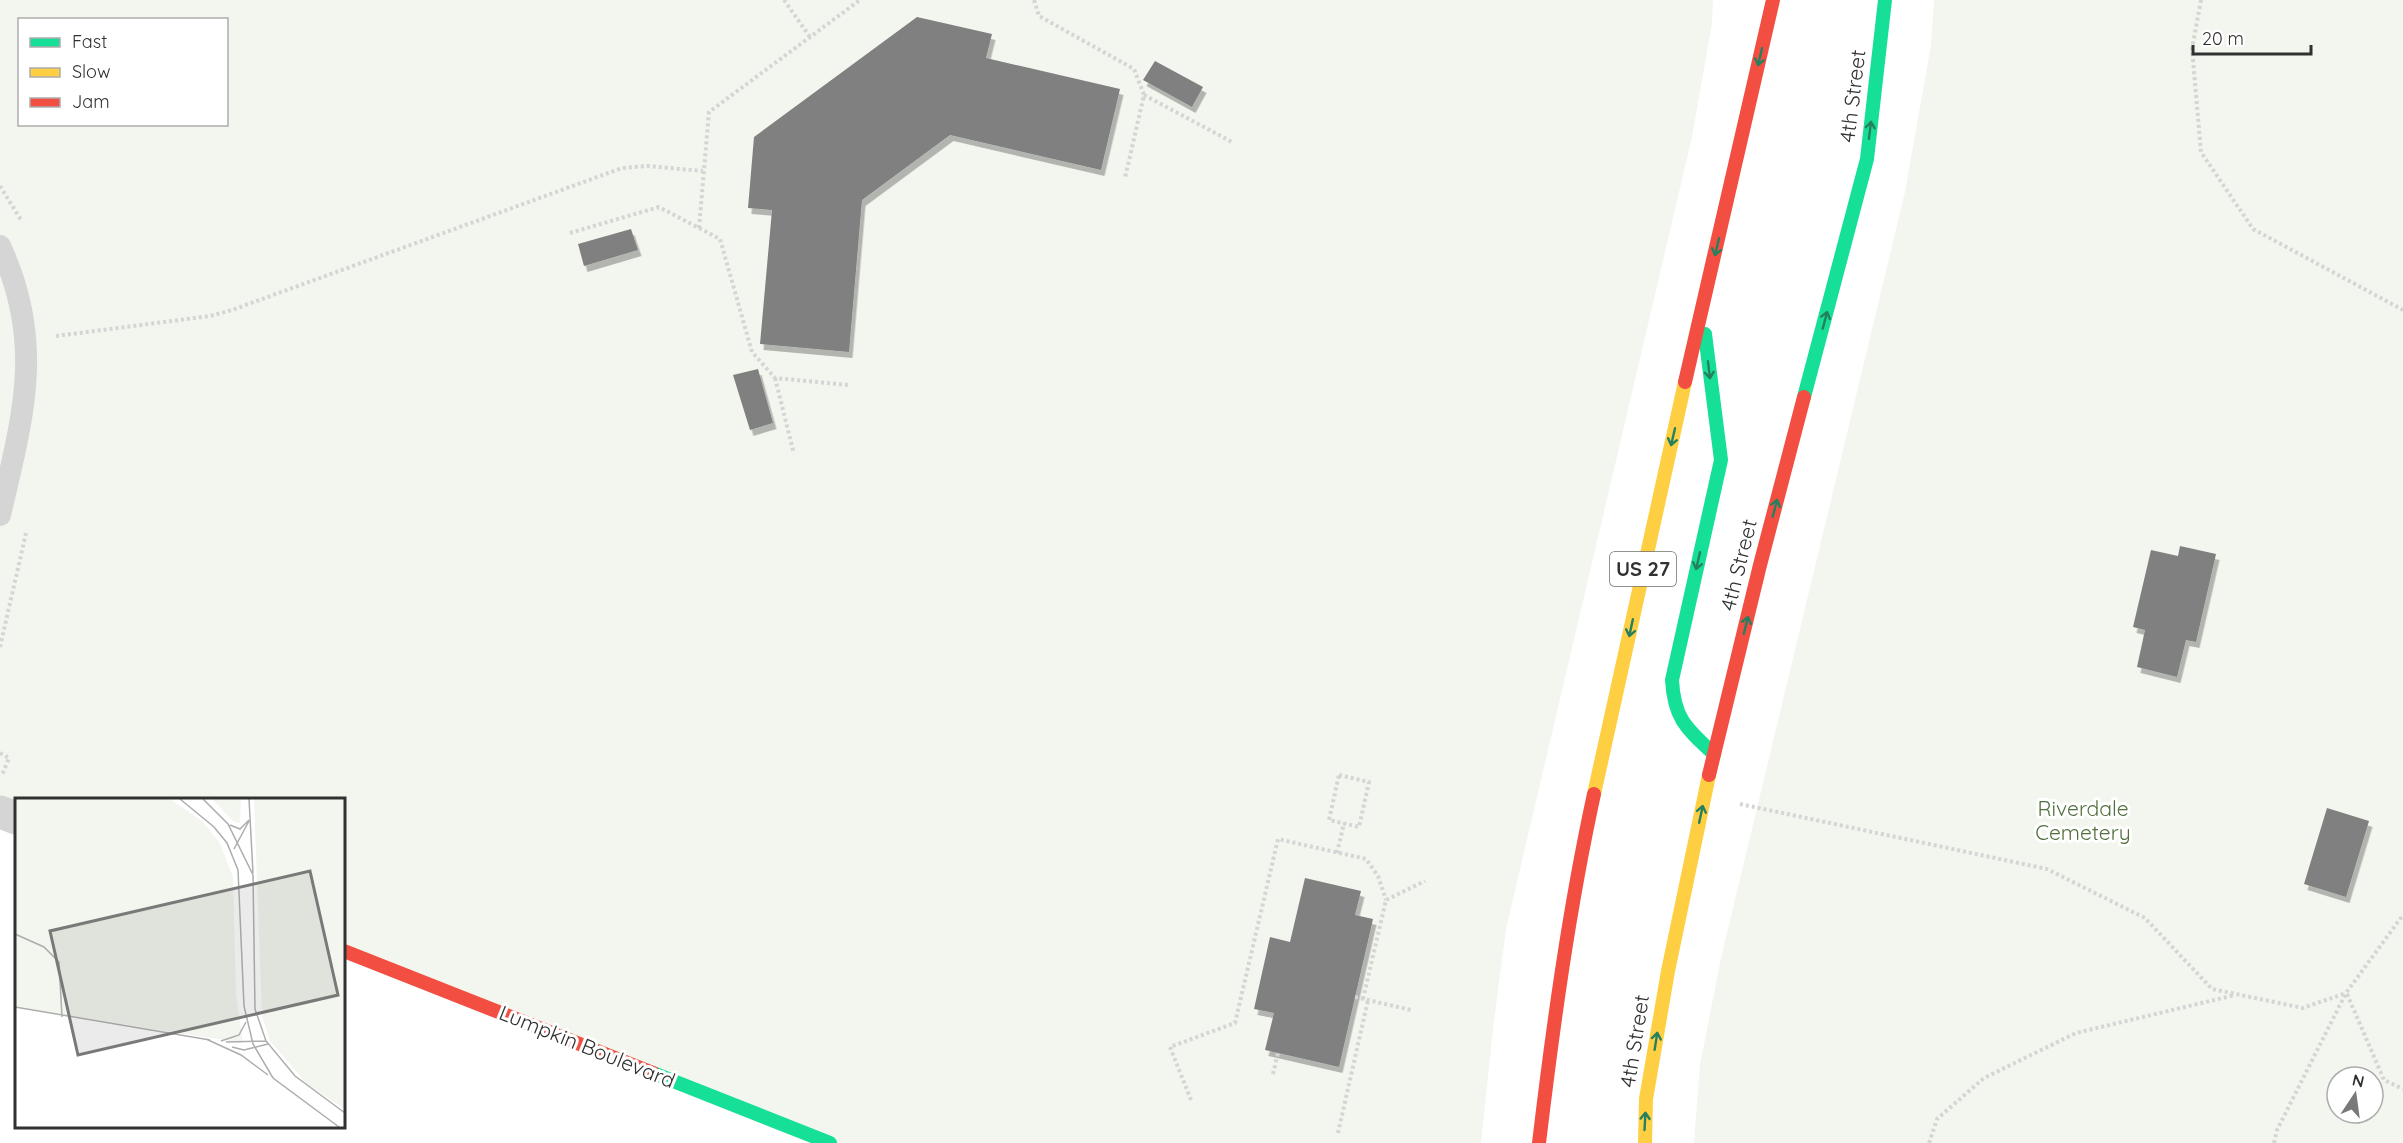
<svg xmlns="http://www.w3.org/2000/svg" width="2403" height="1143" viewBox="0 0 2403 1143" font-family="Quicksand,sans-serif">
	<defs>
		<filter id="shadow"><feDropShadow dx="3.5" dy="6" stdDeviation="0" flood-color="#0004"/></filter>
	</defs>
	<rect width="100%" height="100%" fill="#fff"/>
	<path fill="#f2f6ee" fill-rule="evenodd" d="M0,0h1713l-1,23 -20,114 -186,792 -13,100 -12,114h-651l-486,-192v-151h-328v18l-16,-6zM20,20h206v104h-206z
		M1934,0h469v1143h-709l6,-78 21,-107 184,-766 26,-147zM2337,1077h36v36h-36z"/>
	<path fill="#808080" filter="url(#shadow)" d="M917,17l75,17 -6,24 134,31 -19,81 -151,-35 -88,65 -13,152 -89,-8 12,-134 -24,-2 6,-71z
		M1155,61l48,26 -11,20 -49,-27z
		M631,229l7,21 -54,16 -6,-22z
		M758,369l15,54 -23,7 -17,-55z
		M2180,546l36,8 -20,88 -10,-2 -9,37 -40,-10 8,-37 -12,-3 18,-77 27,6z
		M2327,808l42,13 -23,76 -42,-13z
		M1305,878l56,13 -6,24 18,4 -34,148 -74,-17 9,-37 -20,-4 16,-72 20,5z"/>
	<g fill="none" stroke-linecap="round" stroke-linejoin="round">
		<path stroke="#d5d5d5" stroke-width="4" stroke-dasharray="3 3" stroke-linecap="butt" d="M784,0l26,37
			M1034,0l5,16 95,53 10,26 -19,83
			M2201,0l-9,49 9,103 52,77 150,81
			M1144,95l88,47
			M0,186l21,34
			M699,228l10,-116 151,-112
			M570,233l89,-26 61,32 32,113 23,26 73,7
			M56,336l154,-20 22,-6 390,-142 25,-2 56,5
			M775,378l19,76
			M0,647l26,-114
			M0,753l9,5 -7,17
			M1339,775l30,7 -10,45 -30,-7z
			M1740,804l307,65 98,49 67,71 91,19 43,-15
			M1337,853l7,-30
			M2347,994l37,86 19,9
			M1355,997l56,13
			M1363,999l23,-99 39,-19
			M1273,1074l5,-21
			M1191,1100l-21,-53 65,-24 43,-184 88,20 12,17 8,24
			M1338,1133l30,-133
			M1929,1143l8,-24 47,-41 92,-45 159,-38
			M2274,1143l3,-13 69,-137 57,-78"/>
		<path stroke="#d5d5d5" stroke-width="22" d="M0,246c45,97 23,170 0,269"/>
		<path stroke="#d5d5d5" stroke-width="33" d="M0,812l16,6"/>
		<path stroke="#16e098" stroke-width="14" d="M1705,334l16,126 -49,220c2,39 15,49 42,74
			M1804,397l63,-238 18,-159
			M653,1073l177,70"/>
		<path stroke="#ffcf43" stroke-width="14" d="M1594,794l91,-412
			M1645,1143l1,-44 22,-128 41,-196"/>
		<path stroke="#f24e42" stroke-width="14" d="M1685,382l88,-382
			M1709,775l51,-210 44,-168
			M344,951l309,122
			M1539,1143c14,-117 30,-234 55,-349"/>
	</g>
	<defs><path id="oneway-shaft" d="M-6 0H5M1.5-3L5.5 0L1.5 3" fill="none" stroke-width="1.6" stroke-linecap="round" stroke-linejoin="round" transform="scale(1.5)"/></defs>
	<g stroke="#25805f">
		<use href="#oneway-shaft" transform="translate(1760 57) rotate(103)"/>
		<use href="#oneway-shaft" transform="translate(1870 130) rotate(-83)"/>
		<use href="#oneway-shaft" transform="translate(1717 247) rotate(103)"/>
		<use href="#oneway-shaft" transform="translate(1825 320) rotate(-75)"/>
		<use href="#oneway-shaft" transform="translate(1709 370) rotate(83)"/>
		<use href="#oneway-shaft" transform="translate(1673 437) rotate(103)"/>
		<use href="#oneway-shaft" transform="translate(1775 508) rotate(-75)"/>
		<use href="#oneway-shaft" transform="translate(1698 561) rotate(103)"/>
		<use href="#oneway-shaft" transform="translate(1746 625) rotate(-76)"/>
		<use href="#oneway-shaft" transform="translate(1631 628) rotate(102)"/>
		<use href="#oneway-shaft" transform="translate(1701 814) rotate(-78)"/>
		<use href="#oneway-shaft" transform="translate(1656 1041) rotate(-81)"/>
		<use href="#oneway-shaft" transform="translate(1645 1121) rotate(-87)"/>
	</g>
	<g text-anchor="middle" stroke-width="6" stroke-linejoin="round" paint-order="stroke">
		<rect fill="#fff" stroke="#6f6f6f" stroke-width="1.5" x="1610" y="552" width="66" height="34" rx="4.5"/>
		<g font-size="20" font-weight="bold" fill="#313131">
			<text x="1643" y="576">US 27</text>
		</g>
		<g font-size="21" fill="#313131" stroke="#fff">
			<text transform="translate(1853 96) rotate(-83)" y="7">4th Street</text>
			<text transform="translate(1739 565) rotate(-76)" y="7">4th Street</text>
			<text transform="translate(1635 1041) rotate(-81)" y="7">4th Street</text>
			<text transform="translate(587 1047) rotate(22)" y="7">Lumpkin Boulevard</text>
		</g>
		<g font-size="21" fill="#526f3d" stroke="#fff">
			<text x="2083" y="816">Riverdale<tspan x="2083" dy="24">Cemetery</tspan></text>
		</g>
	</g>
	<g transform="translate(15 798)">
		<rect width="330" height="330" fill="#fff"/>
		<path d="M0,1h155l32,22 18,22 13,34 3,117 7,49 -228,-36zM197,1h29l-1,24 -6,-1zM239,1h91v310l-37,-24 -38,-44 -8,-25z" fill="#f2f6ee"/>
		<path fill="none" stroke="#adadad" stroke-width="1.5" d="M165,1l34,28 13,16 11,27 6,136 9,38 20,34 66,49M188,1l25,25 25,51 2,134 11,32 29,35 50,37M234,1l4,74M215,27l10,4 9,-9M219,51l15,-28M0,136l29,13 15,15 3,55M0,209l195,33M191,241l35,16 27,20M206,243l18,-6 7,-13M211,244l40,-1M217,249l12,3 24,-6"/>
		<path fill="#797979" fill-opacity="0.15" stroke="#797979" stroke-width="3" d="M295,73l28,124 -260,60 -28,-124z"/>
		<rect width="330" height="330" fill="none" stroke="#313131" stroke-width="3"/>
	</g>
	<rect x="18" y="18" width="210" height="108" fill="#ffffff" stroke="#adadad" stroke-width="1.5"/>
	<rect x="30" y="38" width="30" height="9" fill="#16e098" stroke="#adadad" stroke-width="1.5"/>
	<text x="72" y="48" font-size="18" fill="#313131">Fast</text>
	<rect x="30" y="68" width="30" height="9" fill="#ffcf43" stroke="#adadad" stroke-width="1.5"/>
	<text x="72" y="78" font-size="18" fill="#313131">Slow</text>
	<rect x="30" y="98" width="30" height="9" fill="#f24e42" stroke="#adadad" stroke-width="1.5"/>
	<text x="72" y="108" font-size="18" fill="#313131">Jam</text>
	<g transform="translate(2355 1095) rotate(13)"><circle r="28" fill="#ffffff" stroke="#adadad" stroke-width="1.5"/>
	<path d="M0-4.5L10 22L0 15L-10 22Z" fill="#797979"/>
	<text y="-9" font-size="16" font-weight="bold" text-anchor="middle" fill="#313131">N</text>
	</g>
	<path d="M2193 45v9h118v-9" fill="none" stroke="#313131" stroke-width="3"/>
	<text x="2202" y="45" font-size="18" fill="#313131" stroke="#ffffff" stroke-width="4.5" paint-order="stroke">20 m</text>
</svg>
